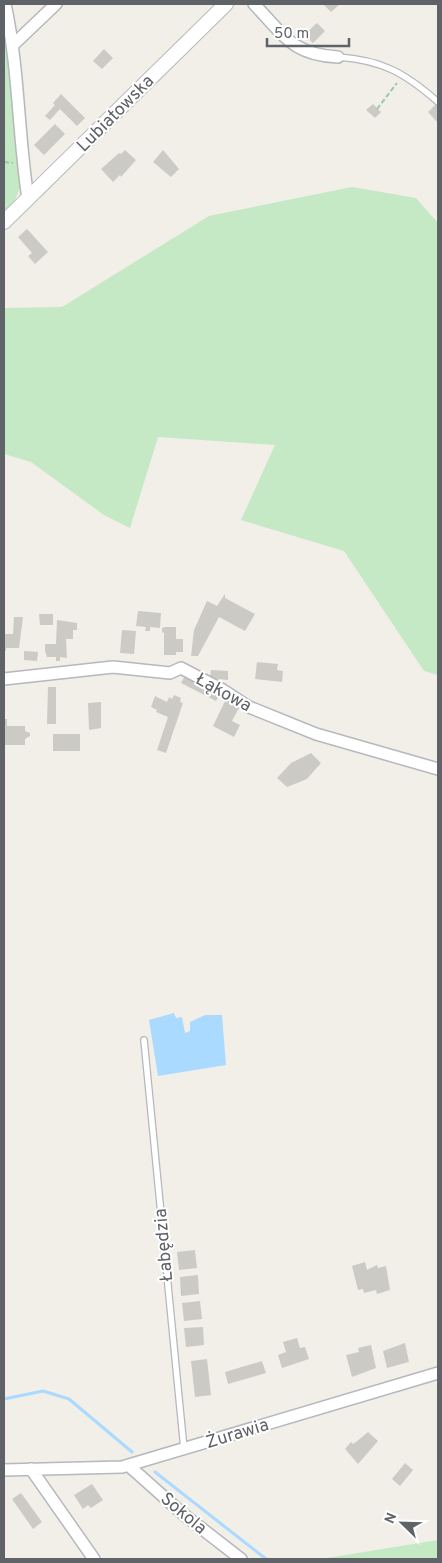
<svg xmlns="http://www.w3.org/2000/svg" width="442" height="1563" viewBox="0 0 442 1563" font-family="Overpass,sans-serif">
	<rect width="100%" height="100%" fill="#f1efe8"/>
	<path fill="#c5e8c5" d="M4,39l7,33 9,116 -8,19 -8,7z
		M352,187l64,11 22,25v452l-14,-4 -80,-120 -103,-31 34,-75 -117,-8 -28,91 -26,-13 -73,-53 -27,-8v-146l58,-1 147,-91z
		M438,1540v19h-117z"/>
	<path fill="#aadaff" d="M174,1013l2,5 6,-1 3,16 5,-2v-9l15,-7h17l4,50 -68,11 -9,-56z"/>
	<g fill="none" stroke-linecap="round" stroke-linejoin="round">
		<path stroke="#aadaff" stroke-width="3" d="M4,1399l39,-8 26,8 63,53
			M155,1472l111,87"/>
	</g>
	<path fill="#cccac5" d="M323,4h17l-9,8z
		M317,23l8,8 -12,12 -9,-8z
		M104,49l9,9 -11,11 -9,-8z
		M61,94l24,24 -8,8 -17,-17 -10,11 -5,-4 10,-11 -2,-2z
		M438,102v21l-10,-11z
		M373,104l8,8 -6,6 -9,-8z
		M55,124l10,10 -21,21 -10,-10z
		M125,150l11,10 -15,17 -1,-2 -7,7 -12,-13 18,-16 2,1z
		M163,150l16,19 -8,8 -18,-15z
		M27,229l21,23 -13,12 -7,-8 4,-3 -14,-16z
		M225,594v4l30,16 -10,17 -26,-14 -21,39h-7l3,-26 13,-29 10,5z
		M138,611l23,2 -1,15 -10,-1v4h-5l1,-4 -10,-1z
		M39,614h14v11h-13z
		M14,617h9l-4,31h-13v3h-2v-17h9z
		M57,620l20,3v7h-4v9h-7l1,19 -7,-1v4h-4v-4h-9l-2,-6v-7h11z
		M165,627h11v12h7v13h-7v3h-12v-22l-2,-1v-4z
		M122,630l14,1 -2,23 -14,-1z
		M24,651l14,1 -1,9 -13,-1z
		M257,662l21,2 -1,6 6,1 -1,11 -27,-3z
		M211,670l17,1v9l-18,-2z
		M186,674l35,18 -5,9 -35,-18z
		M48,687h8v37h-9z
		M174,695l7,3 -1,4 3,1 -17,50 -9,-3 11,-33 -12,-5 1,-2 -6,-3 4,-11 12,6 2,-5 3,2z
		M226,699l14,7 -8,15 8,4 -6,12 -21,-11z
		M101,702v26l-12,2 -1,-27z
		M4,719h3v7h18v5l5,2v3l-5,3v6h-21z
		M53,734h27v17h-27z
		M311,753l10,10 -14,16 -20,8 -10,-9 14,-15z
		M195,1250l2,18 -18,2 -2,-18z
		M365,1262l2,8 10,-5 1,3 8,-2 4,24 -13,4 -1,-4 -12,3 -1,-4 -5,1 -6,-24z
		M198,1275l1,19 -18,2 -1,-19z
		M200,1301l2,18 -18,2 -2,-18z
		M203,1327l1,18 -18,2 -2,-19z
		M297,1338l3,10 5,-1 4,12 -27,9 -4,-13 8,-3 -3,-10z
		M405,1343l4,19 -22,6 -4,-17z
		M371,1345l5,23 -24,9 -6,-22 13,-3 -1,-4z
		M207,1359l4,36 -16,2 -4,-36z
		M262,1361l4,12 -38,11 -3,-12z
		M368,1432l10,9 -20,23 -13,-15 6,-7 2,2 3,-2z
		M405,1463l8,7 -13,16 -8,-7z
		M92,1484l11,16 -12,8 -3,-3 -5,4 -9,-14z
		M21,1493l21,29 -9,7 -21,-30z"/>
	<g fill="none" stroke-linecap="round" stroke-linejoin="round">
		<g stroke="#b5b8bc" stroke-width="8">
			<path id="service" d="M338,57c44,3 67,16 100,45
				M144,1040l40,409"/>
		</g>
		<g stroke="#b5b8bc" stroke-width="14">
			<path id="minor" d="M5,4c14,64 13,130 23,195
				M254,4c30,31 38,51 84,53
				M14,44l42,-40
				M4,679l109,-12 57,6 11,-5 42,22 26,17 67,27 122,35
				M128,1465l55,49 58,45
				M31,1469l63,90
				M4,1470l118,-3 316,-94"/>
		</g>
		<g stroke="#b5b8bc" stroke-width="16">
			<path id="tertiary" d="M4,222l222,-218"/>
		</g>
		<path stroke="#9cc7a9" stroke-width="2" stroke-dasharray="5 2.5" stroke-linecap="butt" d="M377,109l20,-26
			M4,162l9,1"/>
		<use href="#service" stroke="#fff" stroke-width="5.5"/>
		<use href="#minor" stroke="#fff" stroke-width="11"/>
		<use href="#tertiary" stroke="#fff" stroke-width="14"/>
	</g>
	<g text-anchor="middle" stroke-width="4" stroke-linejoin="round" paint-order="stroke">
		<g font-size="18" fill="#5f6368" stroke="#fff">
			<text transform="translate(115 113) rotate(-45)" y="6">Lubiatowska</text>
			<text transform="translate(224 692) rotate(29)" y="6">Łąkowa</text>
			<text transform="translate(163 1245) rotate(-95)" y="6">Łabędzia</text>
			<text transform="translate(237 1433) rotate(-17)" y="6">Żurawia</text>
			<text transform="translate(184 1513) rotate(40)" y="6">Sokola</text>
		</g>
	</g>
	<rect width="442" height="1563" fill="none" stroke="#5f6368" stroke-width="10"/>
	<g transform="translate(402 1523) rotate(293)" stroke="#ffffff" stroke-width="4" paint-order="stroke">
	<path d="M0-4L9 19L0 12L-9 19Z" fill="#5f6368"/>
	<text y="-8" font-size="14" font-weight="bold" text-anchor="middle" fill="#5f6368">N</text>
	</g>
	<path d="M267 38v8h82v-8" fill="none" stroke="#5f6368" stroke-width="2.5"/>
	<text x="274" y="38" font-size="15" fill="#5f6368" stroke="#ffffff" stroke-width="4" paint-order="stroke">50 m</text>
</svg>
